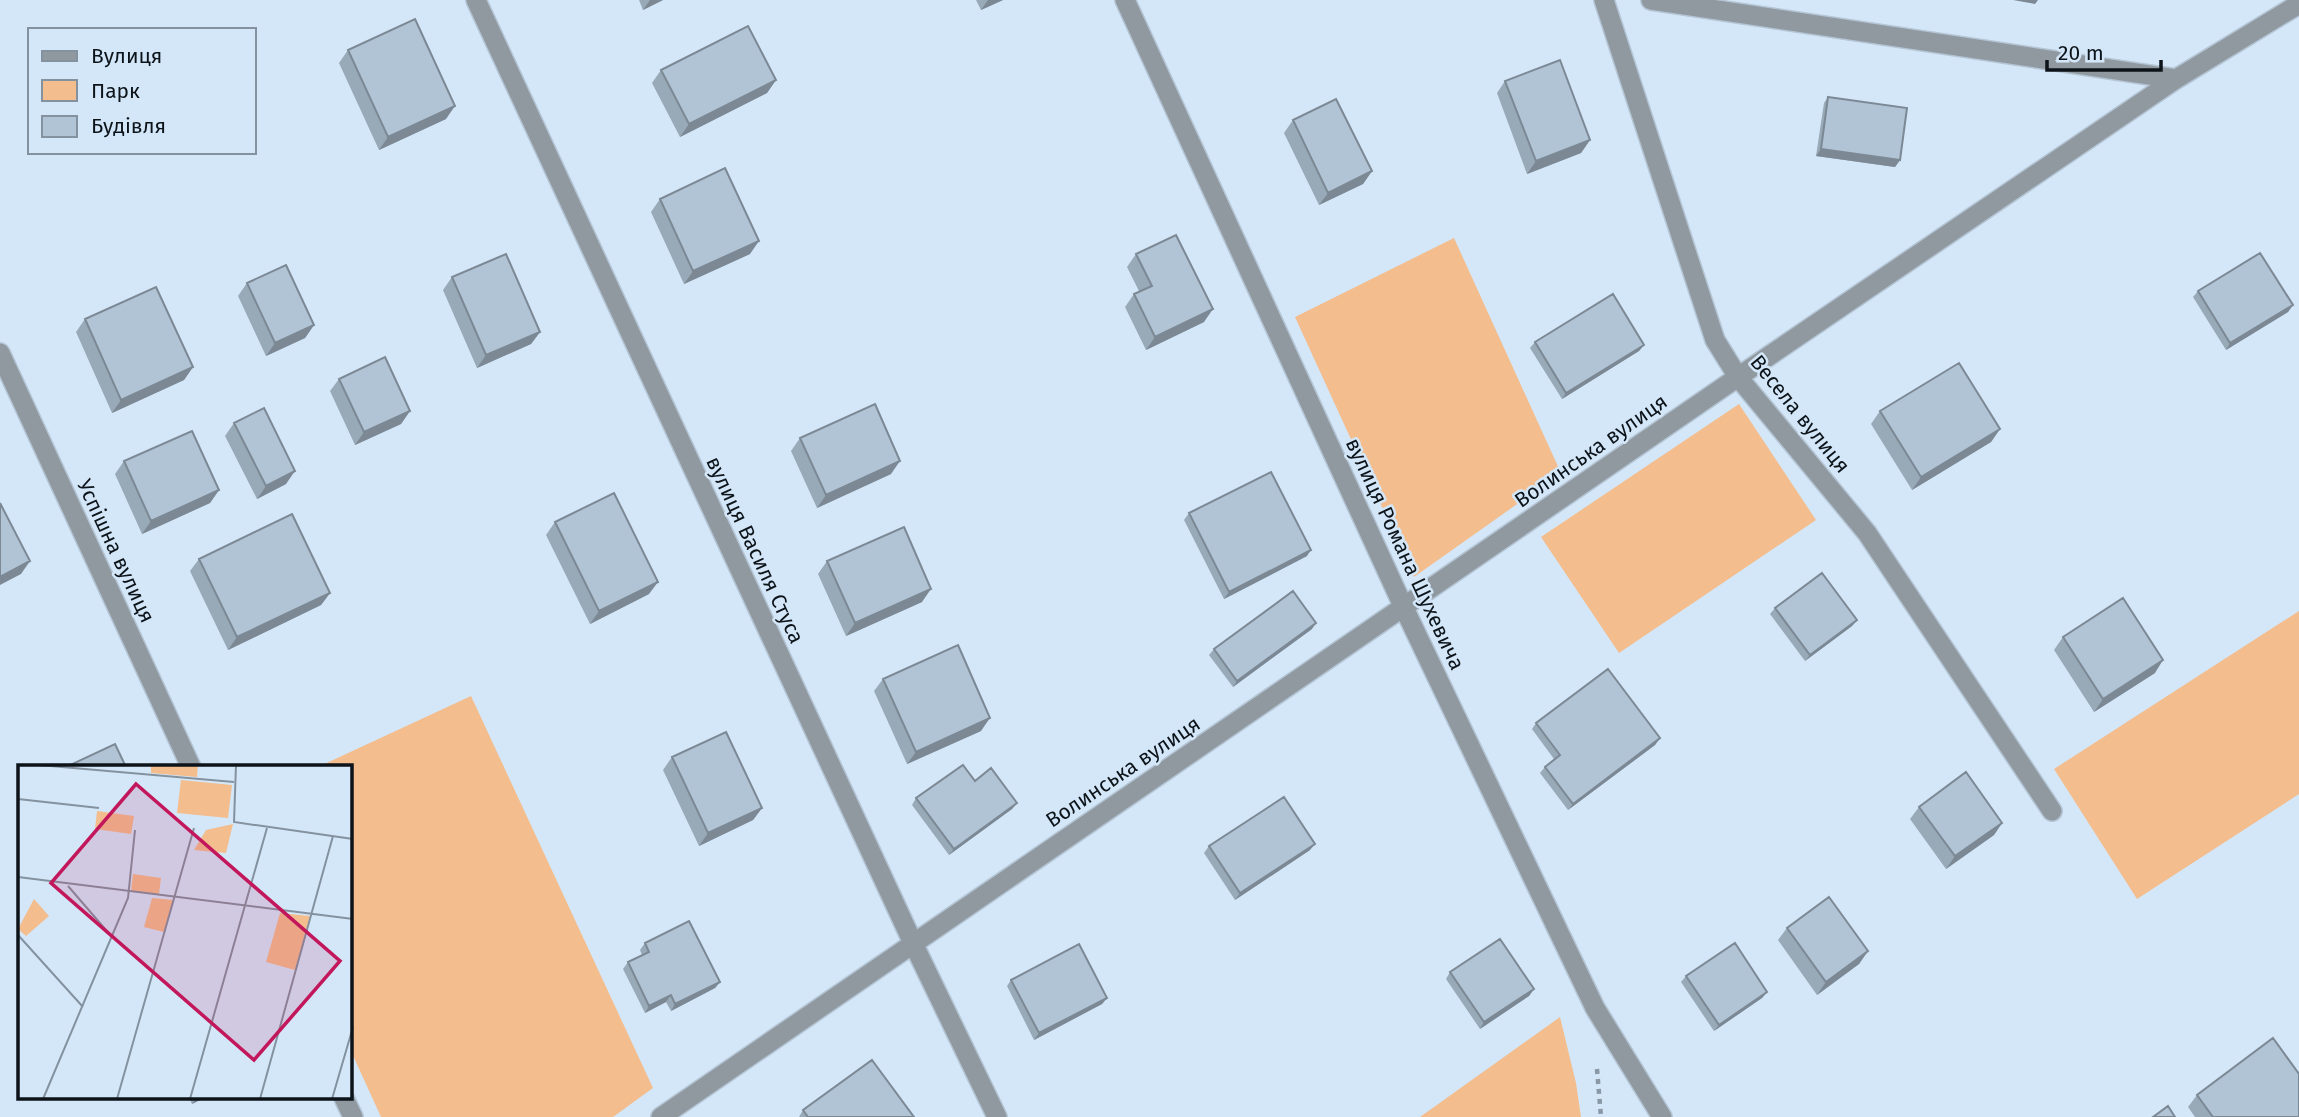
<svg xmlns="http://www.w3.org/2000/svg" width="2299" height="1117" viewBox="0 0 2299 1117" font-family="'Fira Sans',sans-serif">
	<rect width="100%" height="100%" fill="#d4e7f9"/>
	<path fill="#f3bd8d" d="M1454,238l107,235 -147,104 -119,-260z
		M1739,404l77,116 -197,133 -78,-116z
		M2299,611v183l-162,105 -83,-130z
		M471,696l182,392 -40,29h-232l-31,-68v-282h-32z
		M1560,1017l16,66 5,34h-161z"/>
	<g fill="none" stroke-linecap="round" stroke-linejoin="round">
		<g stroke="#b4c5d5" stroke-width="22">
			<path id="minor" d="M476,0l437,943 84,174
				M1125,0l279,608 191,400 67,109
				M1604,0l111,340 23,37 129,156 185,278
				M1651,0l525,79
				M0,353l191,414
				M344,1098l9,19
				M661,1117l1077,-740 438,-298 123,-75"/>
		</g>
		<path stroke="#8a98a6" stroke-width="4.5" stroke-dasharray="5 5" stroke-linecap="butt" d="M1597,1069l4,48"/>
		<use href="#minor" stroke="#9199a0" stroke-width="19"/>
	</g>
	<path fill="#98a9b7" d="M639,0h24l-20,10z
		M976,0h27l-22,10z
		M348,50l98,69 -67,31 -40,-87z
		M661,70l115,10 -9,13 -87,44 -28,-54z
		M1505,81l85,59 -9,13 -54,21 -30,-81z
		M1828,97l72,63 -5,7 -79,-11 8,-53z
		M1293,120l79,51 -9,13 -44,21 -35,-72z
		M660,199l90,55 -66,30 -33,-72z
		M1136,254l68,68 -58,28 -21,-43 9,-13 5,-3 -12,-24z
		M452,277l88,55 -9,12 -54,24 -34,-78z
		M247,283l67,42 -9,13 -39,18 -28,-60z
		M2198,291l95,14 -5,7 -62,38 -33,-53z
		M85,319l108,48 -9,13 -72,33 -36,-81z
		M1535,342l109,3 -5,6 -77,48 -32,-51z
		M339,379l71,32 -9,13 -46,21 -25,-54z
		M1880,411l120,18 -9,13 -79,48 -41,-66z
		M234,423l52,61 -29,15 -32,-63z
		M800,438l91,36 -74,34 -26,-57z
		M124,461l95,29 -9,13 -68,31 -27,-60z
		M1189,513l118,43 -83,43 -40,-79z
		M555,522l94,72 -59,30 -44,-89z
		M199,559l131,34 -9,12 -93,45 -38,-79z
		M827,561l95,41 -76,34 -28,-62z
		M1775,608l82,12 -5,6 -47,35 -35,-47z
		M1312,629l-79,58 -24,-32 5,-6z
		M2063,637l92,36 -61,39 -40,-62z
		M883,679l98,52 -74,33 -33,-73z
		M1536,723l124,15 -5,7 -87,65 -28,-37 5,-6 9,-8 -22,-30z
		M672,757l90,51 -9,12 -54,26 -36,-76z
		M916,798l101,5 -5,6 -63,46 -37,-50z
		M1919,807l83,16 -8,12 -48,34 -36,-50z
		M1209,846l101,4 -75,50 -31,-47z
		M1787,928l81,23 -9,13 -42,31 -39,-55z
		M645,943l75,39 -5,6 -44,23 -5,-9 -21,11 -22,-44 5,-7 14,-7 -2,-5z
		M1450,972l84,17 -5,7 -49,33 -34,-50z
		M1686,976l81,16 -5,6 -48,33 -33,-49z
		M1011,980l96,18 -5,6 -68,36 -27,-54z
		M2197,1095l102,22h-104l-7,-10z
		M189,1098h15l-12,6z
		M803,1110l111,7h-115z"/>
	<path fill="#7c8995" d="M650,0h13l-20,10z
		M988,0h15l-22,10z
		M2013,0h25l-3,4z
		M776,80l-9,13 -87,44 9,-13z
		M455,106l-9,13 -67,31 9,-13z
		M1590,140l-9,13 -54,21 9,-13z
		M1821,149l79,11 -5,7 -79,-11z
		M1372,171l-9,13 -44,21 9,-12z
		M759,241l-9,13 -66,30 9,-13z
		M2293,305l-5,7 -62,38 4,-7z
		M1213,309l-9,13 -58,28 9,-13z
		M314,325l-9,13 -39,18 9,-13z
		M540,332l-9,12 -54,24 9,-13z
		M1644,345l-5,6 -77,48 4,-6z
		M193,367l-9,13 -72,33 9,-13z
		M410,411l-9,13 -46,21 9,-13z
		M2000,429l-9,13 -79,48 9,-13z
		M900,461l-9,13 -74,34 9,-13z
		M295,471l-9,13 -29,15 9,-13z
		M219,490l-9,13 -68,31 9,-13z
		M1311,550l-4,6 -83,43 5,-7z
		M30,561l-9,13 -21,11v-8z
		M658,582l-9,12 -59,30 9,-13z
		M931,589l-9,13 -76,34 9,-13z
		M330,593l-9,12 -93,45 9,-13z
		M1857,620l-5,6 -47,35 5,-6z
		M1316,623l-4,6 -79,58 4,-6z
		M2163,660l-8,13 -61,39 9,-13z
		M990,718l-9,13 -74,33 9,-12z
		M1660,738l-5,7 -87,65 5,-6z
		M1017,803l-5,6 -63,46 5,-6z
		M762,808l-9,12 -54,26 9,-13z
		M2002,823l-8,12 -48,34 9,-13z
		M1315,844l-5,6 -75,50 5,-7z
		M1868,951l-9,13 -42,31 9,-13z
		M720,982l-5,6 -44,23 4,-7z
		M1534,989l-5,7 -49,33 4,-7z
		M1767,992l-5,6 -48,33 5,-6z
		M671,995l-5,7 -21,11 4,-7z
		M1107,998l-5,6 -68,36 5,-7z
		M196,1098h8l-12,6z"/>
	<path fill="#b1c4d5" stroke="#7c8995" stroke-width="2" d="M415,19l40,87 -67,31 -40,-87z
		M748,26l28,54 -87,44 -28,-54z
		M1560,60l30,80 -54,21 -31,-80z
		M1828,97l79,11 -7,52 -79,-11z
		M1336,99l36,72 -44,22 -35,-73z
		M725,168l34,73 -66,30 -33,-72z
		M1176,235l37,74 -58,28 -21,-43 18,-8 -16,-32z
		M2260,253l33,52 -63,38 -32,-52z
		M506,254l34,78 -54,23 -34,-78z
		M286,265l28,60 -39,18 -28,-60z
		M156,287l37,80 -72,33 -36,-81z
		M1613,294l31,51 -78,48 -31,-51z
		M385,357l25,54 -46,21 -25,-53z
		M1959,363l41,66 -79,48 -41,-66z
		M875,404l25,57 -74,34 -26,-57z
		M264,408l31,63 -29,15 -32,-63z
		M192,431l27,59 -68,31 -27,-60z
		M1271,472l40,78 -82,42 -40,-79z
		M614,493l44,89 -59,29 -44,-89z
		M0,503l30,58 -30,16z
		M292,514l38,79 -93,44 -38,-78z
		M904,527l27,62 -76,34 -28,-62z
		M1822,573l35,47 -47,35 -35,-47z
		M1293,591l23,32 -79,58 -23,-32z
		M2123,598l40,62 -60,39 -40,-62z
		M958,645l32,73 -74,34 -33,-73z
		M1608,669l52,69 -87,66 -28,-37 15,-12 -24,-32z
		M726,732l36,76 -54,25 -36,-76z
		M115,744l11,23h-60z
		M963,765l12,16 16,-13 26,35 -63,46 -38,-51z
		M1966,772l36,51 -47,33 -36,-49z
		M1284,797l31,47 -75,49 -31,-47z
		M1829,897l39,54 -42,31 -39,-54z
		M689,921l31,61 -45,22 -4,-9 -22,11 -21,-44 21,-10 -4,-9z
		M1500,939l34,50 -50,33 -34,-50z
		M1735,943l32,49 -48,33 -33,-49z
		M1079,944l28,54 -68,35 -28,-53z
		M2273,1038l26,36v43h-86l-16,-22z
		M872,1060l42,57h-106l-5,-7z
		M2168,1106l7,11h-22z"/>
	<g text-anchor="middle" stroke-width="5" stroke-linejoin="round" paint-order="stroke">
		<g font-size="21" fill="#0c1319" stroke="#d4e7f9">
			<text transform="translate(1800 414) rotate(51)" y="7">Весела вулиця</text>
			<text transform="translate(1591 451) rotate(-35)" y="7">Волинська вулиця</text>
			<text transform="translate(755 550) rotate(65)" y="7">вулиця Василя Стуса</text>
			<text transform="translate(116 551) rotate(65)" y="7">Успішна вулиця</text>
			<text transform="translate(1405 554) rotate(65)" y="7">вулиця Романа Шухевича</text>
			<text transform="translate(1123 772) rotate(-34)" y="7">Волинська вулиця</text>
		</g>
	</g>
	<g transform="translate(18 765)">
		<rect width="334" height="334" fill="#d4e7f9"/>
		<path d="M133,0h47l-1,12 -46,-4zM163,15l51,5 -4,33 -51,-5zM79,46l37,5 -3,18 -36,-5zM215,59l-7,29 -32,-3 12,-20zM115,109l28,4 -2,16 -28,-3zM134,133l21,2 -9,32 -20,-5zM16,134l15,17 -23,20 -8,-7zM262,148l30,3 -15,54 -29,-8z" fill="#f3bd8d"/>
		<path fill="none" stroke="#84929f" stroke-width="2" d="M21,0l195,17M218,0l-2,57 119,17M0,34l81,9M0,112l335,42M50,121l44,51M0,170l65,72M25,334l85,-201 7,-68M99,334l77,-271M172,334l77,-271M242,334l73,-263M314,334l21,-72"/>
		<path fill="#c2185b" fill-opacity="0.15" stroke="#c2185b" stroke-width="3.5" d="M118,19l204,177 -86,99 -203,-177z"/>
		<rect width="334" height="334" fill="none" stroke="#0c1319" stroke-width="3.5"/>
	</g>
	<rect x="28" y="28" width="228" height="126" fill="#d4e7f9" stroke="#84929f" stroke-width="2"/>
	<rect x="42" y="51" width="35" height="10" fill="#9199a0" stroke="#84929f" stroke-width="2"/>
	<text x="91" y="63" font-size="21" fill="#0c1319">Вулиця</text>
	<rect x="42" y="80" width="35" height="21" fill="#f3bd8d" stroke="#84929f" stroke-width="2"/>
	<text x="91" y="98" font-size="21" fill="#0c1319">Парк</text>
	<rect x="42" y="116" width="35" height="21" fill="#b1c4d5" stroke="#84929f" stroke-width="2"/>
	<text x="91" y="133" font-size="21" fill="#0c1319">Будівля</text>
	<path d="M2047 60v10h114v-10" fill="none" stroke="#0c1319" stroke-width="3.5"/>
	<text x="2058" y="60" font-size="21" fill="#0c1319" stroke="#d4e7f9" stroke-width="5" paint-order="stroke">20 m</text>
</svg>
